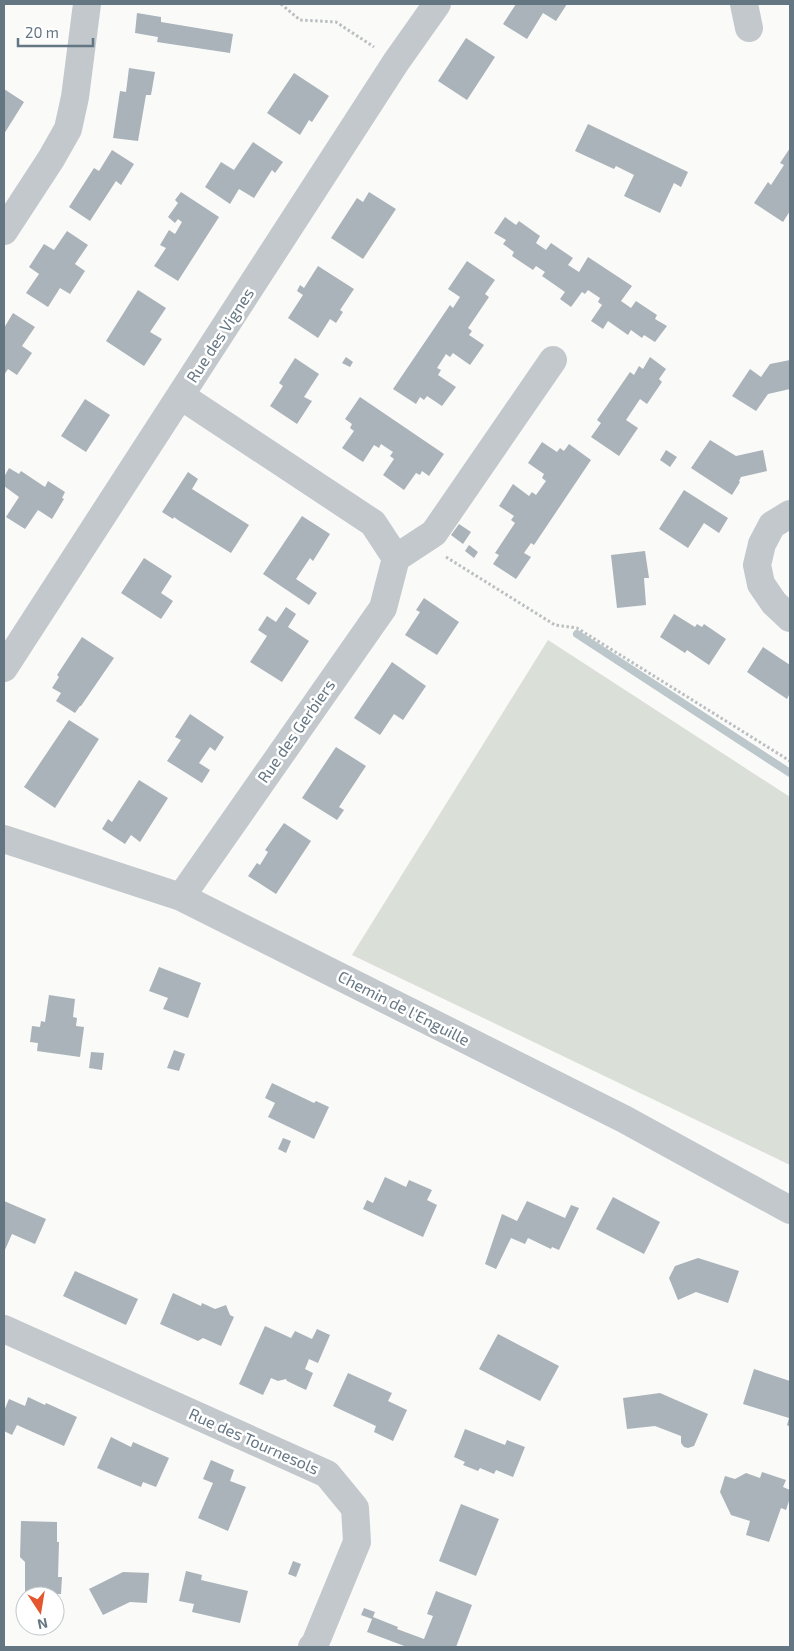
<svg xmlns="http://www.w3.org/2000/svg" width="794" height="1651" viewBox="0 0 794 1651" font-family="'Exo 2',sans-serif">
	<rect width="100%" height="100%" fill="#fafaf8"/>
	<path fill="#dadfd7" d="M548,640l242,157v368l-438,-210z"/>
	<g fill="none" stroke-linecap="round" stroke-linejoin="round">
		<path stroke="#bbc7cb" stroke-width="8" d="M577,634l213,139"/>
	</g>
	<path fill="#aab3b9" d="M516,4h51l-11,17 -13,-8 -16,26 -24,-15z
		M137,13l24,4v5l72,12 -3,19 -73,-11 1,-5 -23,-4z
		M466,38l29,19 -28,43 -29,-19z
		M129,68l26,4 -4,23h-5l-8,46 -25,-3 7,-47 6,1z
		M294,73l35,23 -17,26 -3,-2 -9,15 -33,-22z
		M4,89l20,13 -20,32z
		M588,124l100,48 -7,15 -7,-4 -14,30 -36,-17 10,-21 -18,-9 -2,3 -39,-18z
		M253,142l30,20 -8,11 -3,-3 -18,28 -15,-9 -9,15 -25,-17 16,-25 13,8z
		M790,148v63l-7,11 -29,-19 14,-21 3,3 13,-20 -4,-2z
		M112,150l22,14 -13,21 -5,-4 -26,40 -21,-14 25,-39 5,3z
		M181,192l38,25 -41,64 -24,-15 12,-18 -6,-3 9,-15 6,4 7,-12 -4,-3 -3,4 -7,-6 10,-14 -3,-3z
		M369,192l27,17 -33,50 -32,-21 26,-40 6,4z
		M505,217l11,8 3,-4 21,15 -4,7 10,7 5,-7 22,15 -5,7 11,7 9,-15 44,29 -11,15 10,7 5,-7 21,14 -2,4 12,7 -12,16 -11,-7 -2,3 -11,-8 -3,5 -20,-14 -5,8 -12,-8 11,-16 -4,-3 2,-4 -12,-8 -3,4 -3,-2 -11,15 -11,-8 5,-7 -23,-16 3,-4 -9,-6 -3,4 -21,-14 2,-4 -11,-8 3,-4 -12,-7z
		M67,231l21,14 -13,19 10,7 -15,23 -10,-6 -12,19 -22,-14 13,-19 -10,-7 15,-23 10,6z
		M467,261l28,19 -10,14 4,3 -21,31 4,3 -3,4 15,10 -14,20 -17,-12 -3,4 -4,-3 -9,14 4,2 -3,5 18,12 -14,19 -15,-10 -3,4 -4,-3 -4,7 -23,-15 57,-84 3,3 7,-11 -12,-8z
		M318,266l36,23 -14,21 3,2 -7,11 -6,-4 -12,19 -30,-20 15,-23 -6,-4 3,-6 4,3z
		M138,290l28,18 -16,24 12,7 -18,27 -38,-25z
		M13,313l22,14 -13,19 10,7 -15,22 -9,-6 -4,6v-47z
		M346,357l7,5 -3,5 -8,-4z
		M650,357l16,12 -7,10 3,3 -15,22 -7,-5 -14,21 12,8 -19,28 -28,-19 10,-14 -4,-3 33,-48 4,3 5,-9 4,3z
		M295,358l24,16 -15,23 8,4 -15,23 -27,-18 13,-20 -4,-3z
		M790,360v29l-22,5 -12,17 -24,-15 18,-27 11,8 9,-13z
		M360,397l84,57 -15,22 -7,-5 -2,4 -4,-2 -12,17 -21,-15 11,-16 -4,-3 3,-4 -12,-8 -2,4 -5,-3 -11,17 -21,-14 12,-17 -4,-3 2,-4 -7,-5z
		M85,399l25,16 -24,37 -25,-16z
		M710,440l26,16 27,-6 4,21 -26,6 -2,4 1,1 -8,13 -41,-27z
		M542,442l15,10 3,-4 4,3 5,-7 22,16 -57,85 -3,-2 -7,10 7,4 -15,22 -23,-15 6,-9 -4,-2 20,-30 -4,-3 3,-4 -15,-10 14,-22 16,12 3,-4 4,3 10,-14 -4,-3 2,-4 -16,-11z
		M666,450l11,7 -7,10 -10,-7z
		M9,468l10,6 2,-3 24,16 3,-6 17,11 -3,6 2,1 -12,20 -14,-9 -13,19 -19,-12 13,-20 -15,-11v-9z
		M188,472l10,7 -6,10 57,36 -18,28 -53,-33 -4,-3 -1,2 -11,-7z
		M684,490l44,28 -9,15 -15,-10 -16,25 -29,-19z
		M302,516l28,18 -17,27 -3,-3 -14,21 21,14 -8,12 -46,-31z
		M459,524l12,8 -8,12 -12,-9z
		M469,545l9,7 -4,6 -9,-7z
		M645,551l4,27h-5l2,27 -29,3 -6,-53z
		M144,558l28,18 -11,17 12,8 -12,18 -40,-26z
		M424,598l35,24 -22,33 -32,-20 15,-23 -4,-2z
		M286,607l10,7 -8,13 21,14 -27,41 -32,-20 17,-26 -9,-6 9,-14 9,6z
		M674,614l21,13 2,-3 5,3 2,-3 22,15 -17,26 -22,-15 -2,3 -25,-16z
		M82,637l32,21 -33,48h-1l-5,7 -19,-12 5,-8 -9,-5 7,-11 -2,-2z
		M763,647l27,18v28l-3,6 -40,-27z
		M392,662l34,24 -23,34 -9,-6 -14,21 -26,-17z
		M190,714l34,23 -9,14 -5,-4 -11,16 11,7 -8,13 -35,-22 14,-21 -6,-3z
		M69,720l30,19 -44,69 -31,-21z
		M336,747l30,19 -27,41 5,3 -7,10 -35,-22z
		M139,780l29,18 -28,44 -9,-7 -6,9 -23,-15 6,-10 4,3z
		M284,823l27,18 -35,53 -28,-18 9,-13 3,2 8,-13 -3,-2z
		M159,967l42,16 -13,35 -25,-9 5,-11 -19,-7z
		M49,995l26,4 -2,18 4,1 -1,8 8,1 -4,30 -43,-6 1,-8 -8,-1 2,-16 8,1 1,-6 4,1z
		M174,1050l11,4 -6,17 -12,-3z
		M91,1052l13,1 -2,17 -13,-2z
		M272,1083l42,20 2,-2 13,6 -15,32 -46,-22 7,-14 -10,-5z
		M283,1138l8,3 -5,12 -8,-4z
		M385,1177l21,10 3,-7 23,10 -5,10 10,5 -14,32 -60,-28 4,-9 6,3z
		M613,1197l47,25 -16,32 -48,-25z
		M4,1201l42,18 -11,25 -23,-10 -8,18z
		M527,1201l38,17 6,-13 8,3 -20,42 -7,-3 -1,2 -23,-11 -3,6 -14,-6 -15,31 -11,-5 17,-50 15,7z
		M698,1258l41,13 -11,32 -32,-11 -18,8 -9,-22 6,-12z
		M75,1271l63,28 -12,26 -63,-29z
		M173,1293l28,13 1,-3 13,6 11,-4 4,10 4,2 -13,29 -18,-8 -5,3 -38,-17z
		M265,1326l26,12 4,-7 17,8 5,-10 13,6 -12,28 -9,-4 -4,10 8,4 -7,17 -19,-9 -1,-2 -8,2 -7,-3 -8,17 -24,-11z
		M498,1334l61,32 -19,35 -61,-32z
		M754,1369l36,12v46l-3,-2 2,-7 -46,-14z
		M348,1373l44,20 -4,8 19,9 -14,31 -19,-9 2,-6 -43,-20z
		M660,1393l48,21 -14,32 -6,2 -4,-1 -3,-4v-7l-26,-10 -28,3 -4,-31z
		M28,1397l17,8 1,-2 31,14 -13,29 -47,-21 -5,10 -8,-4v-20l5,-12 16,7z
		M465,1429l40,16 2,-5 18,7 -12,30 -17,-7 -2,4 -14,-6 -2,3 -15,-6 2,-3 -11,-5z
		M111,1437l20,10 2,-5 36,16 -13,29 -13,-5 -2,5 -44,-19z
		M211,1460l23,10 -4,11 16,6 -18,44 -30,-13 15,-35 -10,-4z
		M762,1472l24,8 -3,7 7,3v8l-4,12 -5,-2 -12,34 -23,-7 4,-14 -19,-6 -11,-23 5,-16 10,3 11,-6 14,5z
		M461,1504l38,15 -23,57 -37,-15z
		M21,1521l36,1v20h2l-1,35h4l-1,17h-13v-2h-9v2l-14,-1v-31l-5,-5z
		M293,1561l8,3 -5,13 -8,-3z
		M186,1571l16,4 -1,5 47,11 -8,32 -48,-11 2,-8 -15,-3z
		M123,1572l26,1 -2,30 -17,-1 -27,13 -14,-26z
		M436,1591l36,14 -16,42h-49l-40,-15 5,-13 -11,-4 3,-7 11,4 -2,5 25,10 -1,2 27,10 9,-23 -6,-2z"/>
	<g fill="none" stroke-linecap="round" stroke-linejoin="round">
		<path stroke="#bbbfc2" stroke-width="3" stroke-dasharray="2.5 2.5" stroke-linecap="butt" d="M281,4l19,16 36,2 38,25
			M446,557l109,68 22,3 213,133"/>
		<path stroke="#c3c8cc" stroke-width="28" d="M744,4l5,24
			M4,231l47,-72 17,-30 7,-32 12,-93
			M181,396l192,127 23,35 -13,50 -202,289
			M790,514l-18,11 -10,19 -5,21 4,19 13,19 16,15
			M396,558l38,-25 119,-173
			M4,668l392,-606 41,-58
			M4,839l177,58 443,222 166,91
			M4,1329l323,145 28,34 2,34 -43,104 -2,1"/>
	</g>
	<g text-anchor="middle" stroke-width="5" stroke-linejoin="round" paint-order="stroke">
		<g font-size="16" fill="#657683" stroke="#fff">
			<text transform="translate(220 335) rotate(-57)" y="6">Rue des Vignes</text>
			<text transform="translate(296 731) rotate(-55)" y="6">Rue des Gerbiers</text>
			<text transform="translate(404 1008) rotate(27)" y="6">Chemin de l'Enguille</text>
			<text transform="translate(254 1441) rotate(24)" y="6">Rue des Tournesols</text>
		</g>
	</g>
	<rect width="794" height="1651" fill="none" stroke="#657683" stroke-width="10"/>
	<g transform="translate(40 1611) rotate(168)"><circle r="24" fill="#ffffff" stroke="#c1c8cd"/>
	<path d="M0-4L9 19L0 12L-9 19Z" fill="#e4572e"/>
	<text y="-8" font-size="14" font-weight="bold" text-anchor="middle" fill="#657683">N</text>
	</g>
	<path d="M18 38v8h75v-8" fill="none" stroke="#657683" stroke-width="2.5"/>
	<text x="25" y="38" font-size="15" fill="#657683" stroke="#ffffff" stroke-width="4" paint-order="stroke">20 m</text>
</svg>
